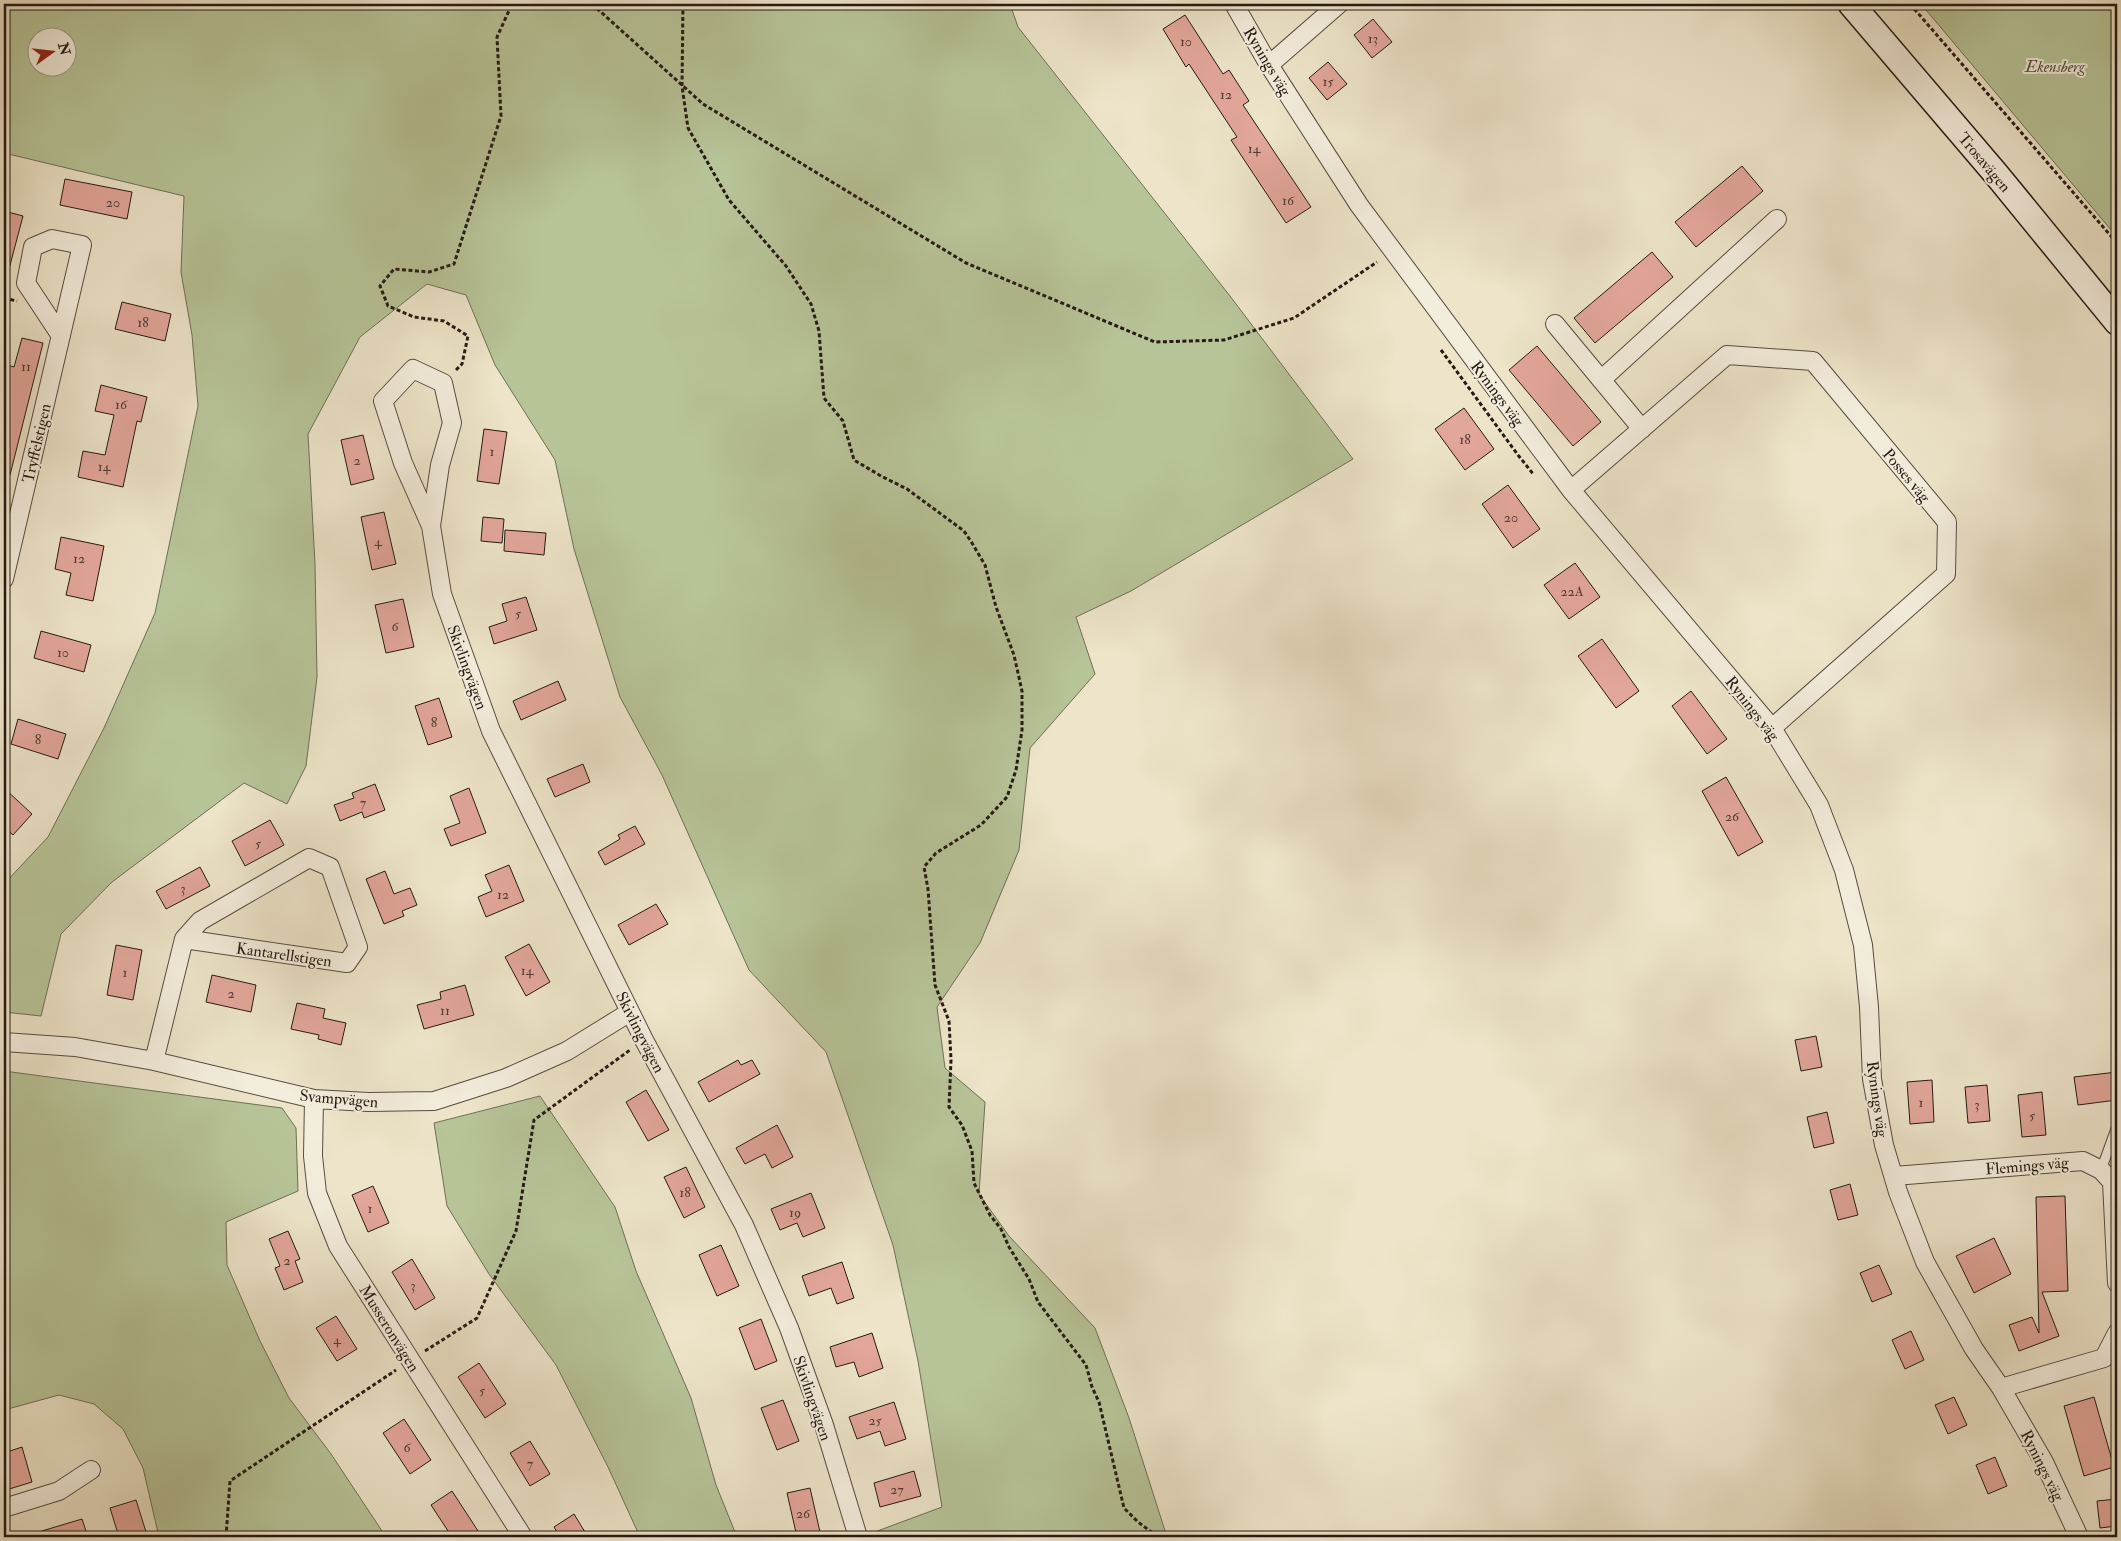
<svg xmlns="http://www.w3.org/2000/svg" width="2121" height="1541" viewBox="0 0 2121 1541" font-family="'IM FELL Double Pica',serif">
	<rect width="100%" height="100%" fill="#ede4c9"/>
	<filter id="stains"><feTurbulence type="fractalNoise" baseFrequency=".004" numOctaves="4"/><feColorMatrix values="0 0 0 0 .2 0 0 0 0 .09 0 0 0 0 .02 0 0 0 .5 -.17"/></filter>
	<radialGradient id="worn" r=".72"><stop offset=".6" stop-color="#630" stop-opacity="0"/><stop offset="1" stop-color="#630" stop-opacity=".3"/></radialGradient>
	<path fill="#b7c498" stroke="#6e6f56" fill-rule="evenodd" d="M4,4h1006l8,23 212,269 123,163 -222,132 -55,26 19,57 -65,74 -11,102 -39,93 -43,64 8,61 40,34 -6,92 30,42 86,92 34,90 38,119h-293l-2,-4 70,-26 -24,-146 -25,-116 -67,-193 -77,-82 -87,-195 -42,-78 -46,-148 -19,-89 -60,-95 -29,-70 -39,-11 -67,53 -52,97 7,130 2,113 -11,89 -19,38 -43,-21 -132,99 -51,52 -20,82 -37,-4v-128l44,-47 56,-109 51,-115 43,-207 -6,-71 -11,-63 3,-76 -180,-43zM38,38h30v30h-30z
		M1921,4h196v233z
		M4,1071l278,37 14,20 2,63 -72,31 1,43 33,76 29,57 42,56 55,83h-227l-16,-69 -20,-39 -29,-25 -35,-9 -55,15z
		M540,1096l75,111 21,64 55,127 25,87 21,52h-97l-32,-70 -52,-102 -67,-91 -42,-68 -13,-83z"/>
	<path fill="#e2a69a" stroke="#251a14" d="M1185,15l38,59 6,-4 20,31 -6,4 68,102 -25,16 -55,-83 6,-3 -48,-73 -3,3 -23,-38z
		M1373,19l19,23 -20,16 -18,-23z
		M1328,62l19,22 -20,16 -18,-22z
		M1742,166l21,25 -67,56 -21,-25z
		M65,179l67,13 -5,27 -67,-14z
		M4,211l19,5 -14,53 -5,-1z
		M1652,252l21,25 -78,66 -21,-25z
		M122,302l49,12 -6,27 -50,-12z
		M22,338l21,5 -33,132 -6,-1v-110l10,3z
		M1537,346l64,76 -28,24 -64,-76z
		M101,385l46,12 -6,25 -4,-1 -14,66 -45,-10 5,-26 22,4 9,-40 -19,-4z
		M1464,408l30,41 -29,21 -30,-41z
		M484,429l23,3 -8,52 -22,-3z
		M363,435l11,44 -23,6 -10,-45z
		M1508,485l32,44 -27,19 -31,-44z
		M384,512l12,52 -24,6 -11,-53z
		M483,517l21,2 -2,24 -21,-2z
		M505,530l41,3 -2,22 -40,-4z
		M61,537l43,9 -11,55 -27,-6 5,-22 -16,-4z
		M1575,563l25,34 -31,22 -25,-34z
		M526,597l11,33 -43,14 -5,-17 18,-6 -5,-17z
		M403,599l11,48 -28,6 -11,-48z
		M41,631l50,14 -7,27 -50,-14z
		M1602,639l37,52 -23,17 -38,-52z
		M558,681l8,19 -45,20 -8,-19z
		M1691,691l36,48 -20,15 -35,-48z
		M439,698l13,39 -24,8 -13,-39z
		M18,719l48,15 -8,25 -47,-15z
		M583,764l7,18 -35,15 -8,-18z
		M1726,777l37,65 -25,14 -36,-65z
		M375,784l10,26 -21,8 -2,-6 -22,9 -6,-16 20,-7 -2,-5z
		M4,788l28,26 -19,21 -9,-8z
		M469,788l17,45 -35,13 -7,-17 16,-6 -10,-27z
		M270,820l14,25 -39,21 -13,-25z
		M635,826l10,18 -40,21 -7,-13 22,-13 -2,-4z
		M509,865l15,36 -38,16 -8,-20 14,-6 -7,-16z
		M200,867l10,19 -44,23 -10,-18z
		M385,871l9,23 16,-6 7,17 -15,6 2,5 -20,8 -18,-45z
		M656,904l12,20 -39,21 -11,-20z
		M529,944l21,38 -24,14 -21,-39z
		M116,945l26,5 -9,50 -26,-5z
		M212,975l44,10 -5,27 -45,-10z
		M465,985l9,30 -50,14 -7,-24 24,-6 -1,-7z
		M297,1003l28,6 -2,9 23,5 -5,22 -23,-6 1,-4 -28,-6z
		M1816,1036l6,31 -21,4 -6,-31z
		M738,1060l3,5 11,-5 8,14 -51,28 -11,-20z
		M2117,1072v28l-39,5 -4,-28z
		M1932,1080l2,42 -24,2 -3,-42z
		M1987,1085l3,36 -22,2 -3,-36z
		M646,1090l23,40 -21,11 -22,-39z
		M2042,1092l4,43 -24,2 -4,-42z
		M1827,1112l7,31 -20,5 -7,-31z
		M777,1125l16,32 -21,11 -7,-14 -20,10 -9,-16z
		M686,1167l19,40 -21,11 -20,-41z
		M1850,1184l8,31 -20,5 -8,-30z
		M373,1186l16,37 -21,9 -16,-37z
		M811,1193l14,35 -22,9 -6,-14 -17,7 -9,-21z
		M2065,1196l3,95 -26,1 17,44 -40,15 -10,-26 23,-8 7,16 -3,-136z
		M288,1231l12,28 -5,2 8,21 -19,8 -9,-22 5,-2 -11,-27z
		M1994,1238l17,36 -37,19 -18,-37z
		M721,1245l18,41 -22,10 -18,-41z
		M412,1259l23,39 -20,12 -23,-38z
		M842,1262l12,36 -17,6 -6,-16 -22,8 -7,-20z
		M1879,1265l13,29 -20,8 -12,-29z
		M336,1316l21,33 -20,12 -21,-33z
		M761,1319l16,42 -22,9 -16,-42z
		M1911,1331l13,29 -19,9 -13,-29z
		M872,1333l11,35 -24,9 -5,-15 -18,5 -6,-20z
		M479,1363l27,41 -21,14 -27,-41z
		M1954,1397l13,28 -19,9 -13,-29z
		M2094,1397l20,70 -30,9 -20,-70z
		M783,1400l16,41 -22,9 -16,-42z
		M894,1402l12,37 -21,7 -5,-15 -23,8 -8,-22z
		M404,1419l27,41 -21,14 -27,-41z
		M530,1441l20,33 -20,12 -20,-33z
		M22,1447l10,35 -26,8 -2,-9v-28z
		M1995,1457l12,29 -19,8 -12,-29z
		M914,1471l7,25 -41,11 -6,-24z
		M810,1488l10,44 -23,5 -10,-44z
		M452,1491l30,46h-30l-21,-32z
		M2117,1499v27l-17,2 -3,-27z
		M136,1500l11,35 -9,2h-19l-9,-29z
		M574,1514l14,23h-28l-6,-10z
		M82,1519l6,18h-52l-1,-4z"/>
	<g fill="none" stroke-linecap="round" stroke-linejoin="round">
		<g stroke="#574c41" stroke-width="11">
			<path id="lane" d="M2101,1170l16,-44"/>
		</g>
		<g stroke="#574c41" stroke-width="20">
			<path id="street" d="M1234,4l35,61 90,140 212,285 201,238 47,77 25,65 19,75 6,62 3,72 12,66 14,47 27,70 49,87 27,39 43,74 35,75
				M1269,65l70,-61
				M1555,324l87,105
				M1601,380l176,-161
				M1571,490l156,-135 86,6 134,161 -1,52 -174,154
				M431,526l9,-61 12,-42 -9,-40 -30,-14 -30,32 20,62 28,63 11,68 49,137 153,309 100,185 45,103 35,97 34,112
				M4,579l78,-334 -30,-6 -19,8 -7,36 35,53
				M4,1042l71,5 79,14 160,38 54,3 66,-1 72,-23 61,-27 63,-39
				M154,1061l30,-122 16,-18 109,-63 21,9 28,80 -11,16 -163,-24
				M314,1099l-1,57 4,37 21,53 185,291
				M1894,1176l189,-15 18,9 11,12 5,101
				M2001,1388l103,-30 13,-25
				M4,1508l55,-17 32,-21"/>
		</g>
		<g stroke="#251a14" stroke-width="28">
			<path id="secondary" d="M1851,4l145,170 121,148"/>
		</g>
		<path stroke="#251a14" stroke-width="3" stroke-dasharray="4 2.5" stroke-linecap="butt" d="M592,4l111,100 263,159 189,79 69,-2 70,-22 83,-56
			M683,4l-1,82 6,42 41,72 57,66 25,38 8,27 5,67 19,23 11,39 27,16 26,13 57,42 8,12 13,22 11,42 18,48 8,36v39l-6,40 -9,27 -26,28 -45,28 -12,14 4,22 7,96 14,36 2,39 -2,47 13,18 10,26 2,32 16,32 11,14 8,18 20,32 9,23 48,63 6,22 7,15 25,106 14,14 20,15
			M1910,4l207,239
			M4,298l13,3
			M1441,350l77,105 16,20
			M456,370l6,-6 6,-28 -24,-15 -30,-4 -26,-11 -8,-20 14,-17 35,3 25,-8 47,-148 -4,-79 15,-33
			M425,1351l52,-33 39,-87 18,-111 96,-70
			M226,1537l4,-56 166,-111"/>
		<use href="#lane" stroke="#f3eddc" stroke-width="9"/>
		<use href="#street" stroke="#f3eddc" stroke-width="18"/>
		<use href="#secondary" stroke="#f3eddc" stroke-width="25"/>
	</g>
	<g text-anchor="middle" stroke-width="4" stroke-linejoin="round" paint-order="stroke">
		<g font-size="14" fill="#543d36">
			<text x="1373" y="43">13</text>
			<text x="1186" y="46">10</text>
			<text x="1328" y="86">15</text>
			<text x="1226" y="99">12</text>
			<text x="1254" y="153">14</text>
			<text x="1288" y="205">16</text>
			<text x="113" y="207">20</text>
			<text x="143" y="327">18</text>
			<text x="26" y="371">11</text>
			<text x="121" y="409">16</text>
			<text x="1465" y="444">18</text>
			<text x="492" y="456">1</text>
			<text x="357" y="465">2</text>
			<text x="104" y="471">14</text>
			<text x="1511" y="522">20</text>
			<text x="378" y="546">4</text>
			<text x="79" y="563">12</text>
			<text x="1572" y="596">22A</text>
			<text x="518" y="618">5</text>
			<text x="395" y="631">6</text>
			<text x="63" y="657">10</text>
			<text x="434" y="727">8</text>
			<text x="38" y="744">8</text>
			<text x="363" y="807">7</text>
			<text x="1732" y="821">26</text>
			<text x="258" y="848">5</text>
			<text x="183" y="893">3</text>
			<text x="503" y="899">12</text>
			<text x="527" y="975">14</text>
			<text x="125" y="977">1</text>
			<text x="231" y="998">2</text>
			<text x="445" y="1015">11</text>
			<text x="1921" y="1107">1</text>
			<text x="1977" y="1109">3</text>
			<text x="2032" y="1120">5</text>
			<text x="685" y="1197">18</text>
			<text x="370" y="1213">1</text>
			<text x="795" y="1217">19</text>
			<text x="287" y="1265">2</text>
			<text x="413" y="1290">3</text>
			<text x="337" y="1344">4</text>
			<text x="482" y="1395">5</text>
			<text x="875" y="1425">25</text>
			<text x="407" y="1452">6</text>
			<text x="530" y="1468">7</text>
			<text x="897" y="1494">27</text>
			<text x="803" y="1518">26</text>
		</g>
		<g font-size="16" fill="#251a14" stroke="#f3eddc">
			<text transform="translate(1268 61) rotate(59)" y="6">Rynings väg</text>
			<text transform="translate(1985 162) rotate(50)" y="6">Trosavägen</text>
			<text transform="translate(1498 393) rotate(53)" y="6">Rynings väg</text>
			<text transform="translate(36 443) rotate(-77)" y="6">Tryffelstigen</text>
			<text transform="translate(1907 475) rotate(50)" y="6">Posses väg</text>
			<text transform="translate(468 667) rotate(70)" y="6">Skivlingvägen</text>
			<text transform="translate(1753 708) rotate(52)" y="6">Rynings väg</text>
			<text transform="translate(284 954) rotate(8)" y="6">Kantarellstigen</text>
			<text transform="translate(641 1032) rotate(63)" y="6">Skivlingvägen</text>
			<text transform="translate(339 1098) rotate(5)" y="6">Svampvägen</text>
			<text transform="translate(1878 1099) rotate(82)" y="6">Rynings väg</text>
			<text transform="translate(2027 1165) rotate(-5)" y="6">Flemings väg</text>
			<text transform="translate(390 1328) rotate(58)" y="6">Musseronvägen</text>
			<text transform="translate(813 1398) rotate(71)" y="6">Skivlingvägen</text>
			<text transform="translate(2043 1465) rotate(63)" y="6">Rynings väg</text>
		</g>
		<g font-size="16" font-style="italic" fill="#514d3c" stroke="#f3eddc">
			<text x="2055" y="72">Ekensberg</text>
		</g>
	</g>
	<rect width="2121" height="1541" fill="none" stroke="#ede4c9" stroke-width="20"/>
	<rect x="5" y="5" width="2111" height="1531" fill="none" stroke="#251a14" stroke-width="2.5"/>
	<rect x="10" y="10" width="2101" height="1521" fill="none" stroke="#251a14"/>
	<g transform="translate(52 52) rotate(75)"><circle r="24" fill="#f3eddc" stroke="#a1998c"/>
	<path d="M0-4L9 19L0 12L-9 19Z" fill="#8f2418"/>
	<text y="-8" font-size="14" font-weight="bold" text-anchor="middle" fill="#251a14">N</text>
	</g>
	<rect width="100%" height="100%" filter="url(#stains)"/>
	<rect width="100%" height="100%" fill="url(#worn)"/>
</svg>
